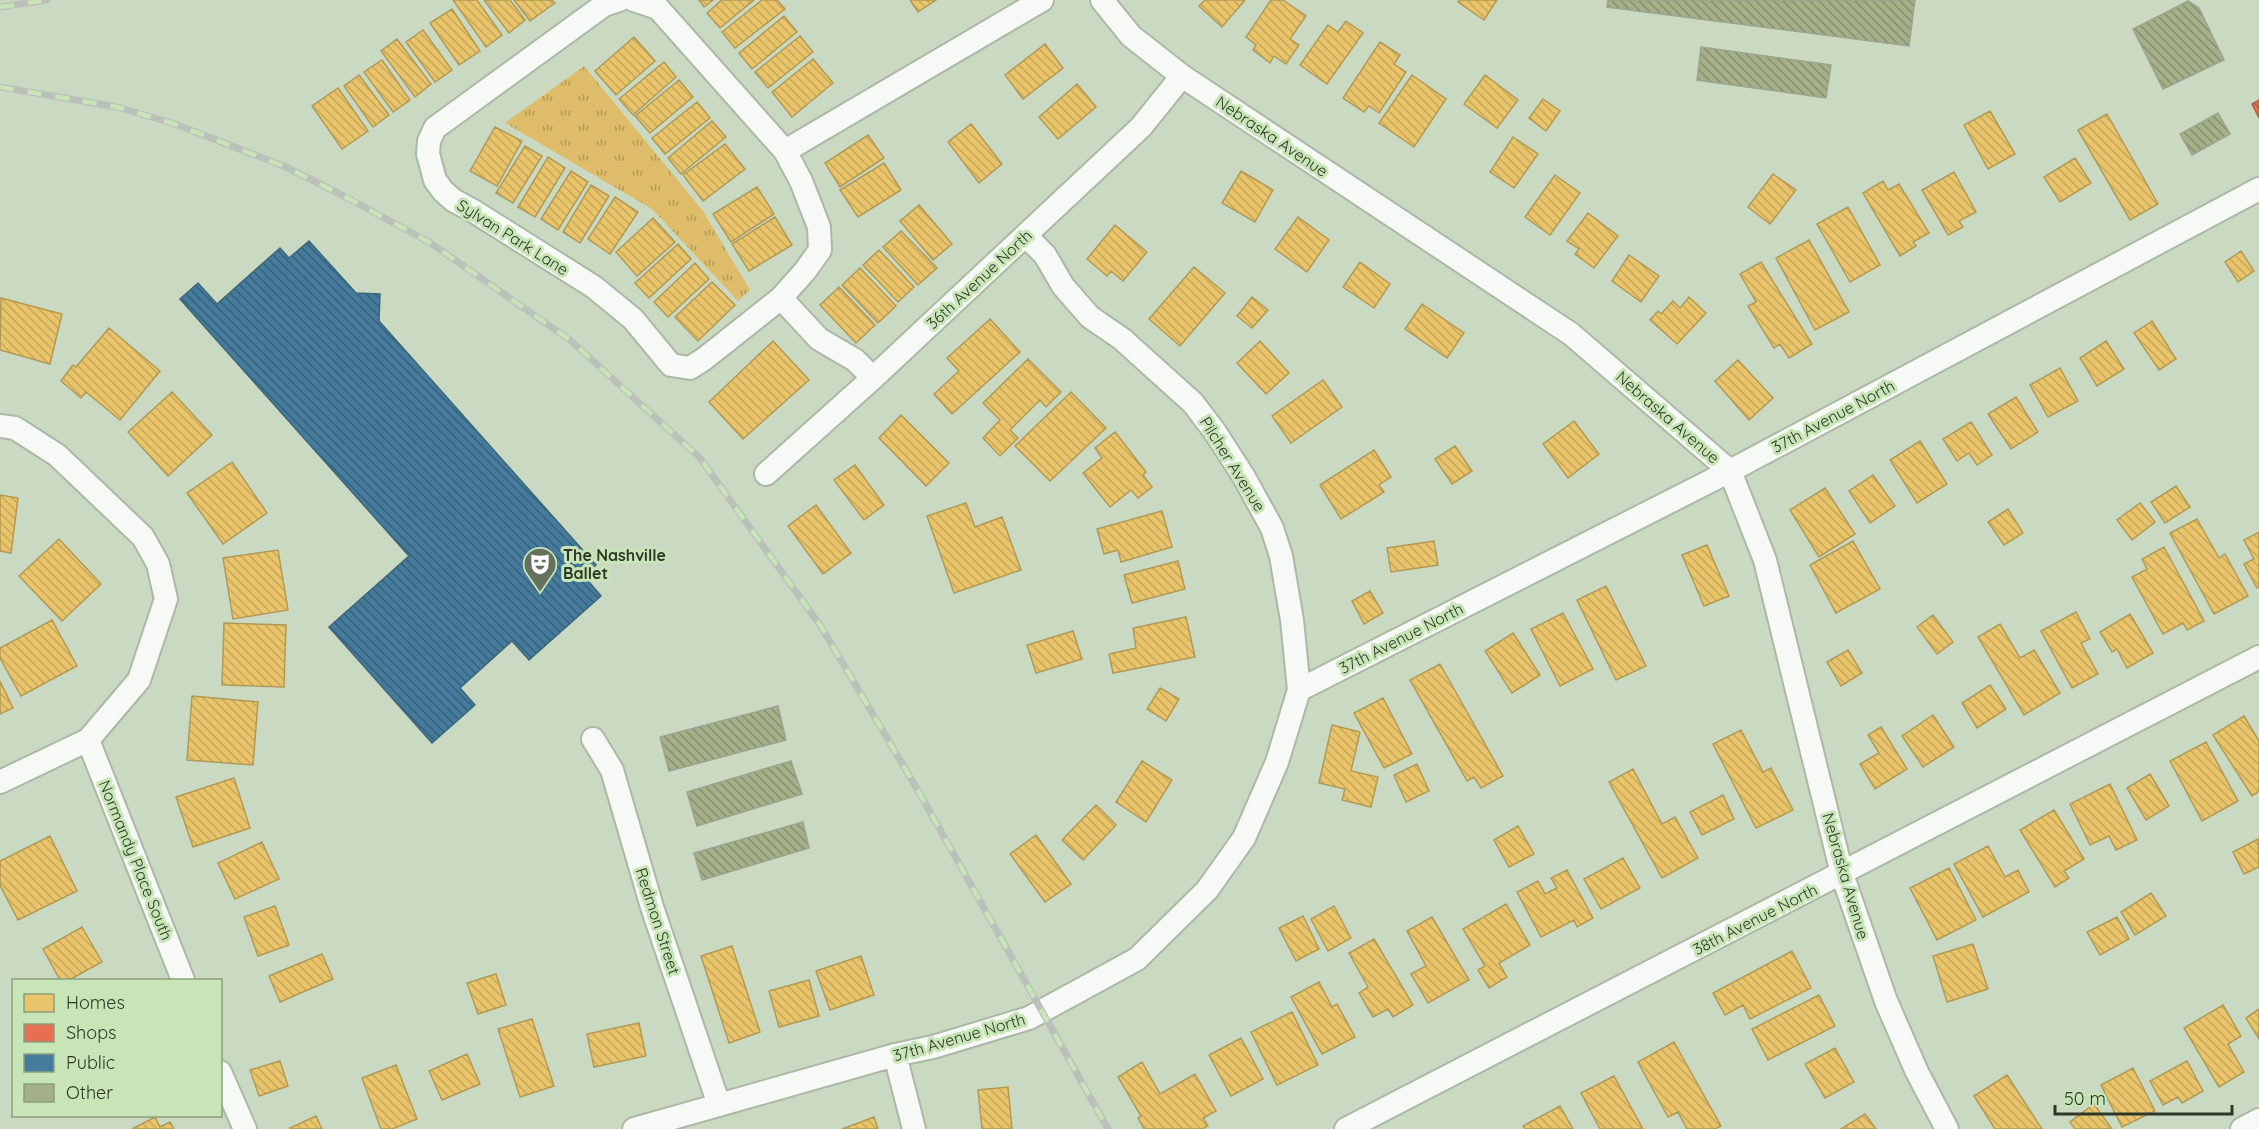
<svg xmlns="http://www.w3.org/2000/svg" width="2259" height="1129" viewBox="0 0 2259 1129" font-family="Quicksand,sans-serif">
	<defs>
		<pattern id="grass-tufts" width="24" height="20" patternUnits="userSpaceOnUse" patternTransform="scale(1.5)"><rect width="24" height="20" fill="#debc69"/><path d="M3 7l-1-3M5 7V3M7 7l1-3M15 17l-1-3M17 17v-4M19 17l1-3" fill="none" stroke="#b49a56"/></pattern>
		<pattern id="homes-back-hatch" width="6" height="6" patternUnits="userSpaceOnUse" patternTransform="scale(1.5)"><rect width="6" height="6" fill="#e9c46a"/><path d="M-1 5l2 2M0 0l6 6M5-1l2 2" fill="none" stroke="#c8a95c"/></pattern>
		<pattern id="shops-back-hatch" width="6" height="6" patternUnits="userSpaceOnUse" patternTransform="scale(1.5)"><rect width="6" height="6" fill="#e76f51"/><path d="M-1 5l2 2M0 0l6 6M5-1l2 2" fill="none" stroke="#bc5c43"/></pattern>
		<pattern id="public-back-hatch" width="6" height="6" patternUnits="userSpaceOnUse" patternTransform="scale(1.5)"><rect width="6" height="6" fill="#457b9d"/><path d="M-1 5l2 2M0 0l6 6M5-1l2 2" fill="none" stroke="#376078"/></pattern>
		<pattern id="building-back-hatch" width="6" height="6" patternUnits="userSpaceOnUse" patternTransform="scale(1.5)"><rect width="6" height="6" fill="#a5af88"/><path d="M-1 5l2 2M0 0l6 6M5-1l2 2" fill="none" stroke="#878f6f"/></pattern>
	</defs>
	<rect width="100%" height="100%" fill="#cadac2"/>
	<path fill="url(#grass-tufts)" d="M584,66l119,145 47,79 -12,11 -86,-92 -147,-86z"/>
	<path fill="url(#homes-back-hatch)" stroke="#b19a56" stroke-width="1.5" d="M453,0h24l25,35 -16,12z
		M484,0h26l15,20 -16,13z
		M514,0h38l3,3 -25,18z
		M699,0h14l-9,7z
		M722,0h32l-34,28 -13,-15z
		M762,0h15l8,9 -50,39 -13,-16z
		M910,0h26l-18,12z
		M1205,0h40l-23,27 -23,-21z
		M1271,0h12l23,16 -16,23 9,6 -13,19 -12,-8 -4,7 -17,-13 3,-5 -10,-8z
		M1459,0h38l-13,20 -26,-18z
		M452,9l28,42 -21,14 -29,-42z
		M784,16l13,16 -45,37 -13,-16z
		M1346,21l17,12 -36,51 -27,-19 28,-40 10,7z
		M423,30l29,40 -17,12 -29,-40z
		M800,36l13,16 -45,36 -13,-16z
		M634,37l21,24 -39,34 -21,-24z
		M397,39l34,45 -16,13 -34,-46z
		M1380,42l20,13 -6,9 12,8 -27,41 -10,-7 -5,6 -21,-14z
		M1045,44l18,24 -40,31 -18,-24z
		M813,59l20,24 -41,34 -20,-25z
		M382,60l28,40 -17,12 -29,-40z
		M664,62l12,15 -43,38 -14,-16z
		M359,75l30,40 -16,12 -29,-41z
		M1412,75l34,24 -32,48 -35,-24z
		M1485,75l33,25 -21,28 -33,-24z
		M679,80l14,17 -43,36 -15,-17z
		M1077,84l19,23 -38,32 -19,-22z
		M338,88l30,43 -26,18 -30,-43z
		M1543,99l17,12 -14,20 -17,-13z
		M697,102l13,16 -45,36 -13,-16z
		M1990,111l25,43 -27,15 -24,-44z
		M2107,114l51,90 -28,16 -52,-90z
		M712,121l14,16 -45,37 -13,-16z
		M971,124l31,40 -23,19 -31,-41z
		M495,127l27,14 -25,45 -27,-15z
		M868,135l16,23 -44,29 -15,-24z
		M1513,137l25,17 -24,34 -24,-16z
		M725,144l20,25 -42,32 -20,-26z
		M525,146l17,10 -29,47 -17,-10z
		M548,157l17,11 -30,49 -17,-10z
		M2075,158l16,25 -31,19 -16,-25z
		M884,163l17,27 -43,27 -18,-27z
		M571,171l17,11 -30,48 -17,-11z
		M1241,171l32,19 -18,32 -33,-19z
		M1954,172l22,40 -17,9 4,6 -15,8 -26,-45z
		M1773,174l23,16 -26,34 -22,-17z
		M1555,175l25,18 -30,42 -25,-18z
		M1883,181l5,9 11,-6 30,49 -16,9 3,4 -16,10 -37,-63z
		M591,185l18,11 -29,47 -17,-11z
		M757,187l17,27 -43,28 -18,-28z
		M615,197l23,15 -28,42 -22,-15z
		M919,205l33,39 -19,16 -33,-39z
		M1848,207l32,58 -30,17 -33,-58z
		M1588,213l30,23 -24,32 -19,-14 4,-5 -12,-8z
		M775,217l17,28 -43,26 -17,-27z
		M1298,217l31,23 -22,32 -32,-23z
		M653,218l22,24 -38,34 -21,-24z
		M1115,225l32,27 -24,29 -12,-10 -4,5 -20,-17z
		M901,231l36,37 -19,17 -35,-38z
		M1809,240l40,72 -34,18 -39,-72z
		M678,244l13,15 -42,39 -14,-15z
		M879,250l35,37 -16,15 -35,-37z
		M2241,251l13,20 -16,11 -13,-20z
		M1629,255l30,21 -18,26 -29,-21z
		M1360,262l30,22 -16,24 -31,-21z
		M1761,262l51,82 -23,14 -9,-14 -6,4 -26,-42 8,-4 -16,-28z
		M695,263l14,16 -41,38 -14,-15z
		M1194,267l31,26 -45,53 -31,-27z
		M860,268l36,38 -18,17 -36,-38z
		M712,282l23,23 -37,36 -23,-24z
		M839,287l36,38 -19,18 -36,-38z
		M1252,297l16,13 -16,18 -15,-12z
		M1689,297l17,16 -29,31 -27,-24 8,-9 3,3 12,-13 7,7z
		M1,298l61,16 -12,50 -50,-14z
		M1422,304l42,29 -17,25 -42,-29z
		M990,319l30,33 -68,62 -18,-20 25,-23 -12,-13z
		M2152,321l24,38 -17,11 -25,-37z
		M109,328l51,43 -40,49 -34,-28 -5,6 -20,-17 12,-16 3,2z
		M773,341l36,39 -66,59 -34,-37z
		M1260,341l29,32 -23,21 -29,-31z
		M2106,341l18,28 -27,17 -17,-28z
		M1028,359l33,33 -15,15 -6,-7 -30,30 8,8 -18,18 -17,-18 17,-18 -17,-17z
		M1738,360l35,38 -24,22 -34,-39z
		M2060,368l18,33 -30,16 -18,-32z
		M1323,380l19,27 -51,36 -19,-27z
		M172,392l40,43 -44,41 -40,-44z
		M1071,392l35,36 -56,53 -35,-35z
		M2016,397l22,35 -27,17 -23,-35z
		M901,415l48,48 -23,23 -47,-48z
		M1574,421l25,33 -31,24 -25,-34z
		M1971,422l21,33 -15,10 -8,-12 -12,8 -14,-22z
		M1115,432l31,40 -3,3 9,12 -14,11 -7,-8 -21,17 -27,-34 19,-15 -7,-10z
		M1920,441l27,43 -30,19 -27,-43z
		M1455,446l17,25 -20,13 -17,-25z
		M1374,450l17,27 -12,8 5,7 -43,27 -21,-34z
		M232,462l35,51 -44,31 -36,-51z
		M855,465l29,40 -20,15 -30,-40z
		M1873,475l22,31 -25,17 -21,-32z
		M2176,486l14,21 -25,16 -14,-21z
		M1825,488l30,46 -36,23 -29,-47z
		M0,495l18,3 -7,55 -11,-2z
		M966,503l9,24 27,-10 19,53 -67,23 -27,-77z
		M2140,503l15,19 -23,18 -15,-20z
		M816,505l35,48 -28,21 -35,-48z
		M2008,509l15,24 -19,12 -16,-23z
		M1162,511l10,36 -51,15 -3,-12 -14,4 -7,-25z
		M2197,519l22,39 6,-4 23,42 -34,18 -44,-81z
		M2259,532v55l-2,1 -13,-24 10,-5 -10,-19z
		M59,539l42,45 -39,37 -43,-45z
		M1434,541l4,24 -47,7 -4,-24z
		M1853,541l27,48 -44,24 -26,-48z
		M1707,545l22,51 -25,10 -22,-51z
		M2164,547l40,74 -17,9 -4,-7 -20,11 -31,-57 15,-8 -5,-10z
		M278,550l10,60 -55,9 -10,-61z
		M1178,561l7,28 -53,14 -8,-28z
		M1606,586l40,80 -30,14 -39,-80z
		M1370,591l13,22 -19,11 -12,-23z
		M2076,612l14,27 -9,4 17,31 -26,14 -31,-57z
		M1563,613l30,56 -33,17 -29,-57z
		M2130,614l23,39 -26,15 -10,-19 -5,3 -12,-20z
		M1933,615l20,27 -16,12 -20,-27z
		M1186,617l9,40 -82,16 -4,-19 27,-6 -3,-20z
		M52,620l25,46 -56,30 -21,-38v-10z
		M224,623l62,2 -2,62 -62,-2z
		M2000,624l20,34 14,-8 26,43 -36,22 -46,-78z
		M1073,631l9,28 -46,14 -9,-28z
		M1513,633l27,42 -28,18 -27,-42z
		M1848,650l14,23 -21,13 -14,-24z
		M1440,664l63,112 -22,12 -7,-11 -7,4 -57,-101z
		M0,681l13,27 -13,6z
		M1990,685l16,24 -29,19 -15,-25z
		M1160,688l19,11 -13,22 -19,-12z
		M192,696l66,6 -5,63 -66,-5z
		M1383,698l29,56 -28,14 -30,-55z
		M1933,715l21,32 -31,20 -21,-31z
		M2244,716l15,25v50l-7,5 -39,-61z
		M1332,725l28,7 -9,39 27,6 -7,30 -29,-7 3,-11 -26,-6z
		M1881,727l26,42 -32,20 -15,-25 19,-11 -11,-18z
		M1741,730l22,42 8,-4 22,42 -37,18 -43,-84z
		M2206,742l32,59 -36,20 -32,-60z
		M1142,761l30,19 -26,42 -30,-20z
		M1417,764l12,27 -23,11 -12,-27z
		M1633,769l29,55 13,-7 23,41 -36,20 -53,-96z
		M2150,774l19,32 -23,14 -19,-32z
		M234,778l16,50 -57,19 -17,-50z
		M2110,784l27,56 -21,10 -7,-14 -19,9 -20,-41z
		M1723,795l11,24 -32,16 -12,-23z
		M1096,805l20,20 -33,35 -21,-20z
		M2054,810l30,49 -20,12 5,7 -14,9 -35,-57z
		M1518,826l16,28 -25,13 -15,-27z
		M1036,835l35,49 -26,18 -35,-48z
		M50,836l27,55 -59,29 -18,-35v-24z
		M2258,839l1,28 -15,7 -11,-22z
		M262,842l17,37 -44,20 -17,-36z
		M1988,846l17,31 13,-7 11,22 -46,25 -29,-53z
		M1623,858l17,30 -39,21 -17,-30z
		M1949,868l27,52 -39,20 -27,-52z
		M1567,870l26,48 -16,9 -3,-7 -33,17 -24,-45 21,-11 7,13 12,-6 -6,-10z
		M2151,893l15,23 -31,19 -14,-23z
		M1506,904l24,41 -31,18 8,14 -18,11 -11,-18 7,-4 -22,-37z
		M275,906l14,39 -31,11 -14,-39z
		M1334,906l17,32 -23,13 -17,-32z
		M1303,916l16,33 -23,12 -17,-33z
		M1432,917l37,63 -41,23 -17,-29 15,-8 -19,-35z
		M2117,917l12,22 -29,16 -13,-23z
		M82,927l20,35 -33,18h-9l-17,-31z
		M1374,939l39,66 -20,12 -5,-8 -15,8 -14,-24 9,-6 -19,-34z
		M1973,944l15,45 -41,13 -14,-46z
		M732,946l28,86 -31,11 -28,-87z
		M1792,951l19,37 -61,31 -7,-14 -18,10 -12,-22z
		M322,954l11,25 -53,23 -11,-26z
		M861,956l13,39 -44,15 -14,-39z
		M496,974l10,31 -28,9 -11,-31z
		M809,980l10,36 -40,11 -10,-36z
		M1319,982l13,25 5,-3 18,33 -33,17 -31,-57z
		M1819,995l16,31 -67,34 -16,-31z
		M2223,1005l18,31 -13,8 16,28 -25,15 -35,-59z
		M2259,1009v30l-13,-21z
		M1292,1012l26,53 -41,20 -26,-53z
		M532,1019l22,67 -34,11 -22,-68z
		M639,1023l7,33 -52,11 -7,-33z
		M1241,1038l22,41 -32,17 -22,-41z
		M1674,1042l47,84 -6,3h-28l-9,-17 -10,5 -30,-55z
		M1835,1048l19,34 -29,16 -20,-34z
		M467,1054l13,30 -38,16 -13,-29z
		M280,1061l8,25 -29,10 -9,-26z
		M2187,1061l16,30 -21,12 -4,-6 -15,8 -13,-24z
		M1142,1062l18,32 35,-20 21,37 -13,7 5,8 -6,3h-58l-6,-11 3,-2 -23,-39z
		M396,1065l21,54 -25,10h-11l-19,-51z
		M2133,1068l22,43 -33,16 -21,-42z
		M2007,1075l35,54h-47l-21,-33z
		M1614,1076l29,53h-43l-19,-36z
		M1008,1087l4,42h-30l-4,-39z
		M2094,1104l18,25h-37l-5,-7z
		M1560,1106l13,23h-48l-2,-3z
		M1865,1114l11,15h-35z
		M316,1116l6,13h-32v-1z
		M155,1117l5,10 10,-5 4,7h-42z
		M874,1117l4,12h-36z"/>
	<path fill="url(#shops-back-hatch)" stroke="#af5e44" stroke-width="1.5" d="M2259,100v18l-7,-14z"/>
	<path fill="url(#public-back-hatch)" stroke="#3e6779" stroke-width="1.5" d="M309,241l47,52 24,1 -1,27 217,244 -12,11 17,20 -72,64 -17,-19 -52,47 15,17 -43,38 -103,-116 80,-71 -229,-257 18,-16 19,21 63,-56 9,10z"/>
	<path fill="url(#building-back-hatch)" stroke="#9ba48f" stroke-width="1.5" d="M1608,0h307l-6,46 -302,-39z
		M2188,1l11,7 25,52 -61,29 -30,-60z
		M1701,47l130,18 -5,33 -129,-18z
		M2218,113l12,21 -38,21 -12,-21z
		M778,706l8,34 -117,31 -9,-34z
		M791,761l11,33 -105,32 -10,-34z
		M803,822l6,26 -107,32 -8,-27z"/>
	<g fill="none" stroke-linecap="round" stroke-linejoin="round">
		<g stroke="#acb8a5" stroke-width="26">
			<path id="street" d="M619,0l-15,5 -169,123 -6,13 -1,13 7,26 8,11 10,9 22,12 119,75 39,32 38,46 19,3 14,-9 77,-61 24,-27 15,-21 -1,-23 -18,-46 -16,-30 -127,-143 -24,-8
				M1102,0l29,36 51,40 389,258 159,137 35,89 77,314 44,127 31,71 30,57
				M785,151l257,-151
				M781,298l38,41 36,21 18,18
				M0,426l15,2 42,27 86,82 15,27 8,35 -27,81 -51,60 -88,42
				M766,474l107,-96 268,-251 41,-51
				M1299,690l431,-219 529,-282
				M593,739l19,31 40,137 67,198
				M88,740l95,240
				M895,1055l19,74
				M220,1072l25,57
				M634,1129l261,-74 38,-8 96,-29 108,-59 70,-69 37,-52 33,-76 22,-72 -7,-70 -11,-64 -9,-28 -28,-51 -29,-45 -22,-29 -71,-64 -32,-22 -27,-31 -18,-31 -19,-19
				M1346,1129l913,-472
				M2242,1129l17,-9"/>
		</g>
		<use href="#street" stroke="#f7f9f6" stroke-width="22"/>
		<g stroke="#bcc0ba" stroke-width="7">
			<path id="rail" d="M0,7l47,-7
				M0,87l117,20 58,17 111,43 54,27 89,48 141,98 130,118 122,170 98,166 188,335"/>
		</g>
		<use href="#rail" stroke="#c7e5b7" stroke-width="4.5" stroke-dasharray="14" stroke-linecap="butt"/>
	</g>
	<defs>
		<g id="theatre-pin" transform="scale(1.725)"><path d="M0 17L-7.5 6A9.5 9.5 0 1 1 7.5 6Z" fill="#64715d" stroke="#c7e5b7"/><path d="M-5-5.5Q0-4 5-5.5V0Q5 5 0 6Q-5 5-5 0ZM-3.3-2.5H-1v1.5H-3.3ZM1-2.5H3.3v1.5H1ZM-2.8 1Q0 5.5 2.8 1Z" fill="#fff"/></g>
	</defs>
	<g fill-rule="evenodd">
		<use href="#theatre-pin" x="540" y="564"/>
	</g>
	<g text-anchor="middle" stroke-width="6" stroke-linejoin="round" paint-order="stroke">
		<g font-size="16" fill="#2d3826" stroke="#c7e5b7">
			<text transform="translate(1272 136) rotate(34)" y="6">Nebraska Avenue</text>
			<text transform="translate(513 237) rotate(32)" y="6">Sylvan Park Lane</text>
			<text transform="translate(979 279) rotate(-43)" y="6">36th Avenue North</text>
			<text transform="translate(1833 416) rotate(-28)" y="6">37th Avenue North</text>
			<text transform="translate(1668 417) rotate(41)" y="6">Nebraska Avenue</text>
			<text transform="translate(1233 464) rotate(58)" y="6">Pilcher Avenue</text>
			<text transform="translate(1401 638) rotate(-27)" y="6">37th Avenue North</text>
			<text transform="translate(136 860) rotate(68)" y="6">Normandy Place South</text>
			<text transform="translate(1846 876) rotate(74)" y="6">Nebraska Avenue</text>
			<text transform="translate(1755 919) rotate(-27)" y="6">38th Avenue North</text>
			<text transform="translate(658 921) rotate(72)" y="6">Redmon Street</text>
			<text transform="translate(959 1037) rotate(-16)" y="6">37th Avenue North</text>
		</g>
		<g font-size="16" font-weight="bold" fill="#2d3826" stroke="#c7e5b7" text-anchor="start">
			<text x="563" y="561">The Nashville<tspan x="563" dy="18">Ballet</tspan></text>
		</g>
	</g>
	<rect x="12" y="979" width="210" height="138" fill="#c7e5b7" stroke="#89a07d" stroke-width="1.5"/>
	<rect x="24" y="994" width="30" height="18" fill="#e9c46a" stroke="#89a07d" stroke-width="1.5"/>
	<text x="66" y="1009" font-size="18" fill="#2d3826">Homes</text>
	<rect x="24" y="1024" width="30" height="18" fill="#e76f51" stroke="#89a07d" stroke-width="1.5"/>
	<text x="66" y="1039" font-size="18" fill="#2d3826">Shops</text>
	<rect x="24" y="1054" width="30" height="18" fill="#457b9d" stroke="#89a07d" stroke-width="1.5"/>
	<text x="66" y="1069" font-size="18" fill="#2d3826">Public</text>
	<rect x="24" y="1084" width="30" height="18" fill="#a5af88" stroke="#89a07d" stroke-width="1.5"/>
	<text x="66" y="1099" font-size="18" fill="#2d3826">Other</text>
	<path d="M2055 1105v9h177v-9" fill="none" stroke="#2d3826" stroke-width="3"/>
	<text x="2064" y="1105" font-size="18" fill="#2d3826" stroke="#c7e5b7" stroke-width="4.5" paint-order="stroke">50 m</text>
</svg>
